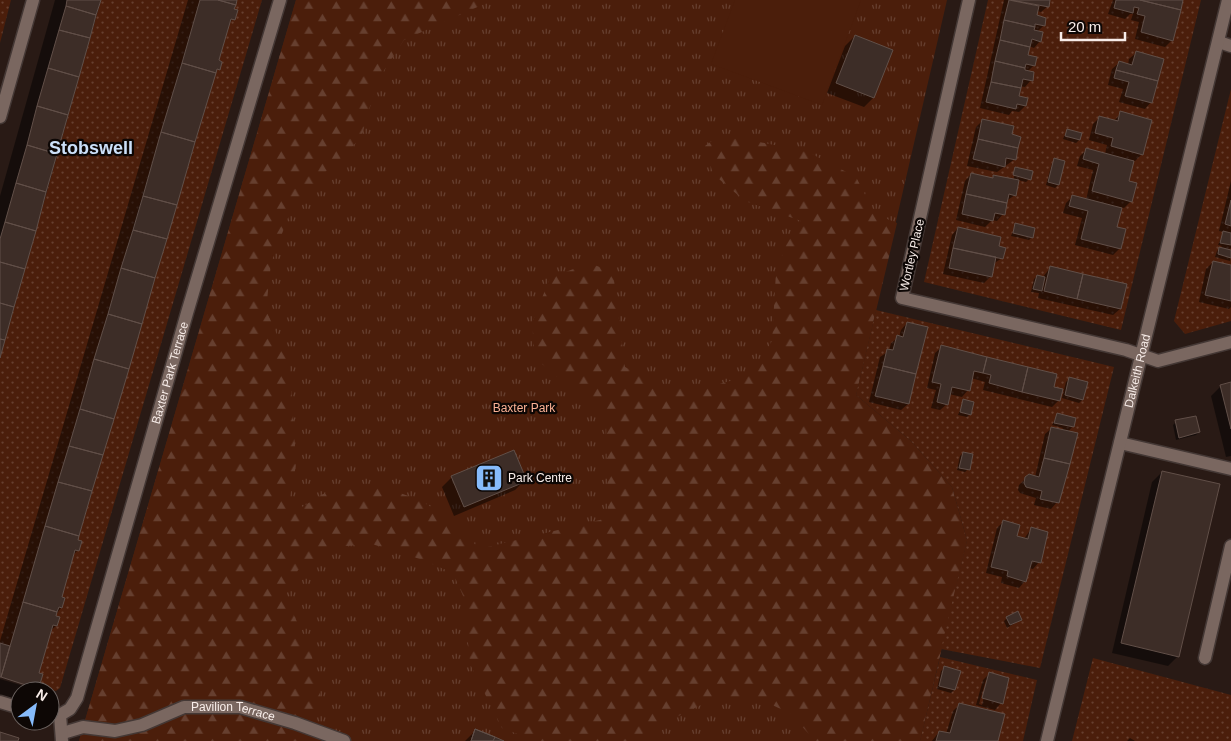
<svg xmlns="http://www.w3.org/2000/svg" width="1231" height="741" viewBox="0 0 1231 741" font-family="Helvetica,sans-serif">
	<defs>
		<pattern id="grass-tufts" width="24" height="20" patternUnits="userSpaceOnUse" patternTransform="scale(1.25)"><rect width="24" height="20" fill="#4b1e0b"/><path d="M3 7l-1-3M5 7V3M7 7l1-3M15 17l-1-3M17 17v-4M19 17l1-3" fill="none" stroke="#663f2f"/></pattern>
		<pattern id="forest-firs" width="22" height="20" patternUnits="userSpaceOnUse" patternTransform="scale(1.25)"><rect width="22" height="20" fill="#4b1e0b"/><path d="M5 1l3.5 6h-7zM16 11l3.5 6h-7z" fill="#663f2f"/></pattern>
		<pattern id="garden-dots" width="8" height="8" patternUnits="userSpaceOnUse" patternTransform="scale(1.25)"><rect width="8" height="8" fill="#4b1e0b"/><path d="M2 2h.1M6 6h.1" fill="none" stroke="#663f2f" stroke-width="1.8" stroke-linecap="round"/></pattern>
	</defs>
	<rect width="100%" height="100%" fill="#291a15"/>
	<path fill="url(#grass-tufts)" d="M296,0h651l-91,395 111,145 -47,201h-841z"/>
	<path fill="url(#forest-firs)" d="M296,0h197l-89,40 -27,41 -15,54 -13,16 -27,24 -33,40 -18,48 -5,47 24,54 6,101 -10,52 37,-23 54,-9 43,15 38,24 21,25 129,-31 -2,-100 -71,-60 -3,-35 18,-45 39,-15 24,9 12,95 40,20 38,2 47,-14 22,-34 4,-69 10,-27 15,-24 -56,-20 -32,-27 -8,-28 16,-12 87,18 48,25 19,37 22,9 -41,172 55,46 41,46 15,53 -47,201h-105l-24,-27 -35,-17 -43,2 -85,42h-93l-33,-13 -32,-64 -6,-66 -11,-25 -30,-13 -51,-16 -38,3 -36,23 -13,26 26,56 10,46 -18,43h-224z"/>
	<path fill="url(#garden-dots)" d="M0,0h11l-11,43z
		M101,0h99l-190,646 -10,-3v-285z
		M237,0h25l-202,688 -4,3 -21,-3 1,-5 4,1 3,-10 -4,-1 14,-48 4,1 3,-9 -4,-1 3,-9 3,1 3,-10 -3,-1 13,-47h4l3,-9 -4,-1 1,-4 138,-467 3,1 2,-8 -3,-2 12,-41 6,-9 -3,-1z
		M988,0h213l-80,330 -197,-48z
		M1231,89v232l-46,13 -11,-13z
		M876,310l238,57 -74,301 -99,-19 26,-109 -15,-53 -41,-46 -55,-46z
		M940,657l97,23 -14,61h-103z
		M1093,658l138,37v46h-159z"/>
	<path fill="#4b1e0b" d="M735,0h126l-39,105 -111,-41z"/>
	<path fill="#0007" fill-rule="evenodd" d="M55,0h44l-99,354v-158z
		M188,0h48l-3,10v9l-5,5 -10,37 3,1 -7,12 -137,466 1,10 -6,6 -12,42 1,10 -7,9 2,9 -6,5 -12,42 1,10 -8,8h-11v10l-4,4 -16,-5v-21l24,7v-3l-24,-7v-35z
		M1004,0h45l-1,6 -7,6 -4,-1 -1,5 9,2 -2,8 -6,6 3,9 -6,7 -5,-2 -2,10 7,9 -7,7 4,8 -6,7 -5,-1 -2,11 7,9 -6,6 -7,-1 -3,4 -29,-7z
		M1113,0h69l-10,40 -7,7 -30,-8 4,-17 -8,-2 2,-6h-3l-5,5 -17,-5z
		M855,36l18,62 -9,9 -37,-14 18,-47z
		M1136,53l15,49 -6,7 -26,-7 4,-13 -15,-4 4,-16 7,-6 9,2 1,-6z
		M1121,113l21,41 -7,7 -2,-1 -6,22 4,19 -7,7 -3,-1 -5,21 4,20 -7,7 -38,-10 7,-27 -19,-5 3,-10 6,-6 14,3 7,-30 -16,-4 3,-10 7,-7 18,5 2,-9 -18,-5 4,-16 7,-7 14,4z
		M983,120l27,15 5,24 -18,13 -30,-6 9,-39z
		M1067,130l12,10 -3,3 -13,-4z
		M1055,160l3,25 -3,3 -9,-3 6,-22z
		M1016,168l13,11 -3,3 -8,-2 -3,15 -9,6 -3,13 -6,7 -5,-1 -7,7 -29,-7 9,-39 6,-7 20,5 3,-3 17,4 2,-9 -2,10 2,1z
		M1231,181v67l-3,2 3,1 -1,10 -15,-4 2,-6 5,-5 -4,-1 6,-13 -5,-1z
		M1016,224l16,13 -3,3 -18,-4z
		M958,228l39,19 5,11 -9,6 -3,13 -6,6 -41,-9 9,-39z
		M1213,262l18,4v41l-2,2 -30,-7 7,-33z
		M1050,268l75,17 -5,24 -7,6 -75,-17 1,-5 -8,-1 3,-13 3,-3 6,1z
		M907,323l1,81 -7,6 -32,-8 11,-45 9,-6 2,-8 8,-6 2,-7z
		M942,347l111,41 6,12 -7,7 -69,-17 2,-8 -14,-4 -3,12 -6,7 -13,-3 -2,10 -7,6 -9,-2 5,-18 -9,-2 8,-35z
		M1069,379l13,21 -3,3 -17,-5 4,-16z
		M1231,384v72l-5,1 -15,-61 10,-10z
		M964,401l6,13 -3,3 -9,-2z
		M1057,415l18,4 -3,8 -4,5 -11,70 -6,7 -17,-4 2,-7 -16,-5 -2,-3 1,-5 7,-7 9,-1 10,-43 7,-6 10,2 1,-2 -11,-3z
		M1176,422l23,10 -3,3 -20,5 -3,-15z
		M963,453l5,16 -3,3 -8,-2 3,-14z
		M1162,472l16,184 -10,10 -56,-13 40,-171z
		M452,477l73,3 -10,10 -61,26 -12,-29z
		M1003,522l13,15 8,2 7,-10 8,33 -6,7 -4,-1 -4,13 -6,7 -18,-5 1,-6 -16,-4 11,-45z
		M1007,618l13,2 -13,8 -3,-7z
		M944,668l15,4 -5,18 -3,3 -14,-4 4,-18z
		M989,674l12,29 -6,7 -19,-5 7,-25zM986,680h2l-6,25 -3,-1z
		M960,704l37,37h-65l7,-9 7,2 7,-23z
		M475,731l26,10h-36z
		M1130,738l5,3h-8z"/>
	<path fill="#3d2d27" stroke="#614f48" d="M67,0h34l-5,15 -30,-9z
		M200,0h18l18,5 -2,4 4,1 -3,10 -4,-1 -12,41 3,2 -2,8 -3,-1 -1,4 -34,-10z
		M218,0h19l-1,5z
		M1009,0l30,6 -2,9 9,3 -1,8 -10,-2v3l-31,-7z
		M1011,0h39l-1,7z
		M1116,0h24l41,10 -8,31 -32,-9 4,-16 -8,-2 2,-6 -5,-1 -1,6 -19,-5z
		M1140,0h43l-2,10z
		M66,6l30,9 -6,23 -31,-8z
		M1004,20l31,7 -1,3 9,2 -2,10 -9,-3 -2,8 -30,-7z
		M59,30l31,8 -11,39 -31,-9z
		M855,35l38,15 -19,48 -38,-15z
		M1000,40l30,7 -2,8 9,2 -2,9 -9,-2 -1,4 -30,-7z
		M1136,51l28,8 -6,22 -42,-11 3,-9 13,4z
		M995,61l30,7v2l9,2 -1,9 -10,-2 -2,9 -30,-6z
		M182,63l34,10 -21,69 -34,-10z
		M48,68l31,9 -11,38 -31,-9z
		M1116,70l42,11 -6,22 -27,-7 4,-14 -15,-4z
		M991,82l30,6 -2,8 9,2 -2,8 -9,-2 -1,5 -30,-7z
		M37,106l31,9 -11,39 -30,-9z
		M1120,111l32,9 -9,35 -32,-9 2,-8 -18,-5 4,-17 19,5z
		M982,119l32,7 -2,8 9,3 -3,11 -40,-9z
		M1067,129l15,4 -2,7 -15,-4z
		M161,132l34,10 -18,63 -34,-9z
		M978,139l40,9 -2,12 -10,-2 -1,9 -32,-8z
		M27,145l30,9 -11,38 -30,-9z
		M1086,148l48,13 -5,20 8,2 -5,19 -40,-11 7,-27 -16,-5z
		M1054,158l11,3 -6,24 -11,-3z
		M1015,167l18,4 -2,9 -18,-5z
		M971,173l22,5v-3l26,5 -3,16 -7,-2 -2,9 -41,-9z
		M16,183l30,9 -10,39 -31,-9z
		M966,194l41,9 -2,12 -10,-2 -2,8 -31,-7z
		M1072,195l50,13 -5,19 9,2 -5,20 -40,-10 7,-28 -19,-5z
		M143,196l34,9 -10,34 -34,-9z
		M1231,200v26l-6,-2z
		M5,222l31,9 -11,38 -25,-7v-23z
		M1015,223l20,5 -2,10 -20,-5z
		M958,227l43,10 -2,9 7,2 -3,11 -50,-11z
		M133,230l34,9 -12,39 -34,-10z
		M1223,231l8,2v12l-11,-2z
		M1219,247l12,3v8l-13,-4z
		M953,248l43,9 -4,20 -43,-9z
		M1213,261l18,4v36l-26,-6z
		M0,262l25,7 -11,38 -14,-4z
		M1050,266l33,8 -6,25 -33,-8z
		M121,268l34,10 -13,46 -34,-10z
		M1083,274l44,10 -6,25 -44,-10z
		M1037,275l8,2 -3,14 -9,-2z
		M0,303l14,4 -9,33 -5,-1z
		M108,314l34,10 -13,45 -35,-10z
		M907,322l21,5 -12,47 -33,-8 4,-17 6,1 4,-15 6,2z
		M0,339l5,1 -5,18z
		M941,345l46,12 -4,16 -9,-2 -4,20 -18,-4 -4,18 -11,-3 4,-18 -9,-2z
		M987,357l41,10 -6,25 -33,-9 2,-8 -8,-2z
		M94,359l35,10 -15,50 -34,-10z
		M883,366l33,8 -7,30 -34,-8z
		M1028,367l29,7 -3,13 9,2 -3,12 -38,-9z
		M1069,377l19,5 -5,18 -18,-5z
		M1231,382v47l-11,-44z
		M963,399l11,3 -3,13 -11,-3z
		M80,409l34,10 -11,36 -34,-9z
		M1057,413l19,5 -2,9 -20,-4z
		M1196,416l4,16 -21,6 -4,-18z
		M1051,427l27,6 -8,31 -26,-6z
		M69,446l34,9 -11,36 -34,-9z
		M514,450l13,31 -63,26 -13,-31z
		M963,452l10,2 -3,16 -11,-2z
		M1044,458l26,6 -11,39 -19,-4 2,-8 -16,-4 -2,-4 1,-6 4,-3 10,3z
		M1162,471l58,13 -41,173 -58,-14z
		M58,482l34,9 -13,45 -34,-10z
		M1003,520l17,5 -3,11 11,3 3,-12 17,5 -7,31 -9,-2 -6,21 -19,-6 1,-5 -17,-4z
		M45,526l34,10 -1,4 4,1 -3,10 -4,-1 -13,47 3,1 -3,10 -3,-1 -2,5 -34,-10z
		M23,602l34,10 -1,4 4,1 -3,9 -4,-1 -14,48 4,1 -3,10 -4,-1 -1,5 -34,-11z
		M1018,611l4,9 -12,5 -4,-8z
		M0,643l10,3 -9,31h-1z
		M944,666l17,5 -6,19 -16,-4z
		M989,672l20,6 -6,26 -21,-6z
		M959,703l46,11 -7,27h-62l3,-10 11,2z
		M475,729l20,8 9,4h-33z
		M475,729l20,8 -2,4h-22z
		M0,732l19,6 -1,3h-18z"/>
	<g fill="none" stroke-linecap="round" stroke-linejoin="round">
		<g stroke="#443835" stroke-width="15">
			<g id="minor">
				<path d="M969,0l-67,298 224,52 32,11 73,-19"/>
				<path d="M1219,42l12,4"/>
				<path d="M0,117l33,-117"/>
				<path d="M1120,443l111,26"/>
				<path d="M1205,658l26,-112"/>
				<path d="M0,702l20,6"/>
				<path id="s1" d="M63,733l20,-6 32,4 27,-6 42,-18h56l55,16 49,18"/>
				<path id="s2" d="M62,741l-2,-26 10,-6 7,-11 110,-385 93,-313"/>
				<path id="s3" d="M1047,741l181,-741"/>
			</g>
		</g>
		<use href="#minor" stroke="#7a6760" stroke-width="12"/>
	</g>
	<defs>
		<g id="building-square" transform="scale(1.4375)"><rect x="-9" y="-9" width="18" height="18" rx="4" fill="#86bbfb" stroke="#0d0705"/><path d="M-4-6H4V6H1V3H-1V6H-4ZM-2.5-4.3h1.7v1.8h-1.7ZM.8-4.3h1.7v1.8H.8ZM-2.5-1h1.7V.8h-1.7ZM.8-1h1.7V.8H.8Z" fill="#111"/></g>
	</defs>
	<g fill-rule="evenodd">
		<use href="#building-square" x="489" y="478"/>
	</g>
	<g text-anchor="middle" stroke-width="4.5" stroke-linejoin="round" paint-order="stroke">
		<g font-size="12" fill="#f8ede9" stroke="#0d0705">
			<text transform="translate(912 255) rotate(-77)" y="4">Wortley Place</text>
			<text dy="4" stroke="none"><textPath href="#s3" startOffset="381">Dalkeith Road</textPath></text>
			<text dy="4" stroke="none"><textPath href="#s2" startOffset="389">Baxter Park Terrace</textPath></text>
			<text dy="4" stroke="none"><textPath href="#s1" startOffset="176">Pavilion Terrace</textPath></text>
		</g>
		<g font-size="12" fill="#fbb195" stroke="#0d0705">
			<text x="524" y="412">Baxter Park</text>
		</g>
		<g font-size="12" fill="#f8ede9" stroke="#0d0705" text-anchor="start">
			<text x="508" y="482">Park Centre</text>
		</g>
		<g font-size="18" font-weight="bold" fill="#cce0f9" stroke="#0d0705">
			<text x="91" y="154">Stobswell</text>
		</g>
	</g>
	<g transform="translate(35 706) rotate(32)"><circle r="24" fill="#0d0705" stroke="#6b6360"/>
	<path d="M0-4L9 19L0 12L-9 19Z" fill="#86bbfb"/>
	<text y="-8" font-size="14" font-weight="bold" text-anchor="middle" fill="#f8ede9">N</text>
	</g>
	<path d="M1061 32v8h64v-8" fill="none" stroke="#f8ede9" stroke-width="2.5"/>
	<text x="1068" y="32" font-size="15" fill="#f8ede9" stroke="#0d0705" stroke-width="4" paint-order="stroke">20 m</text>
</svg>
